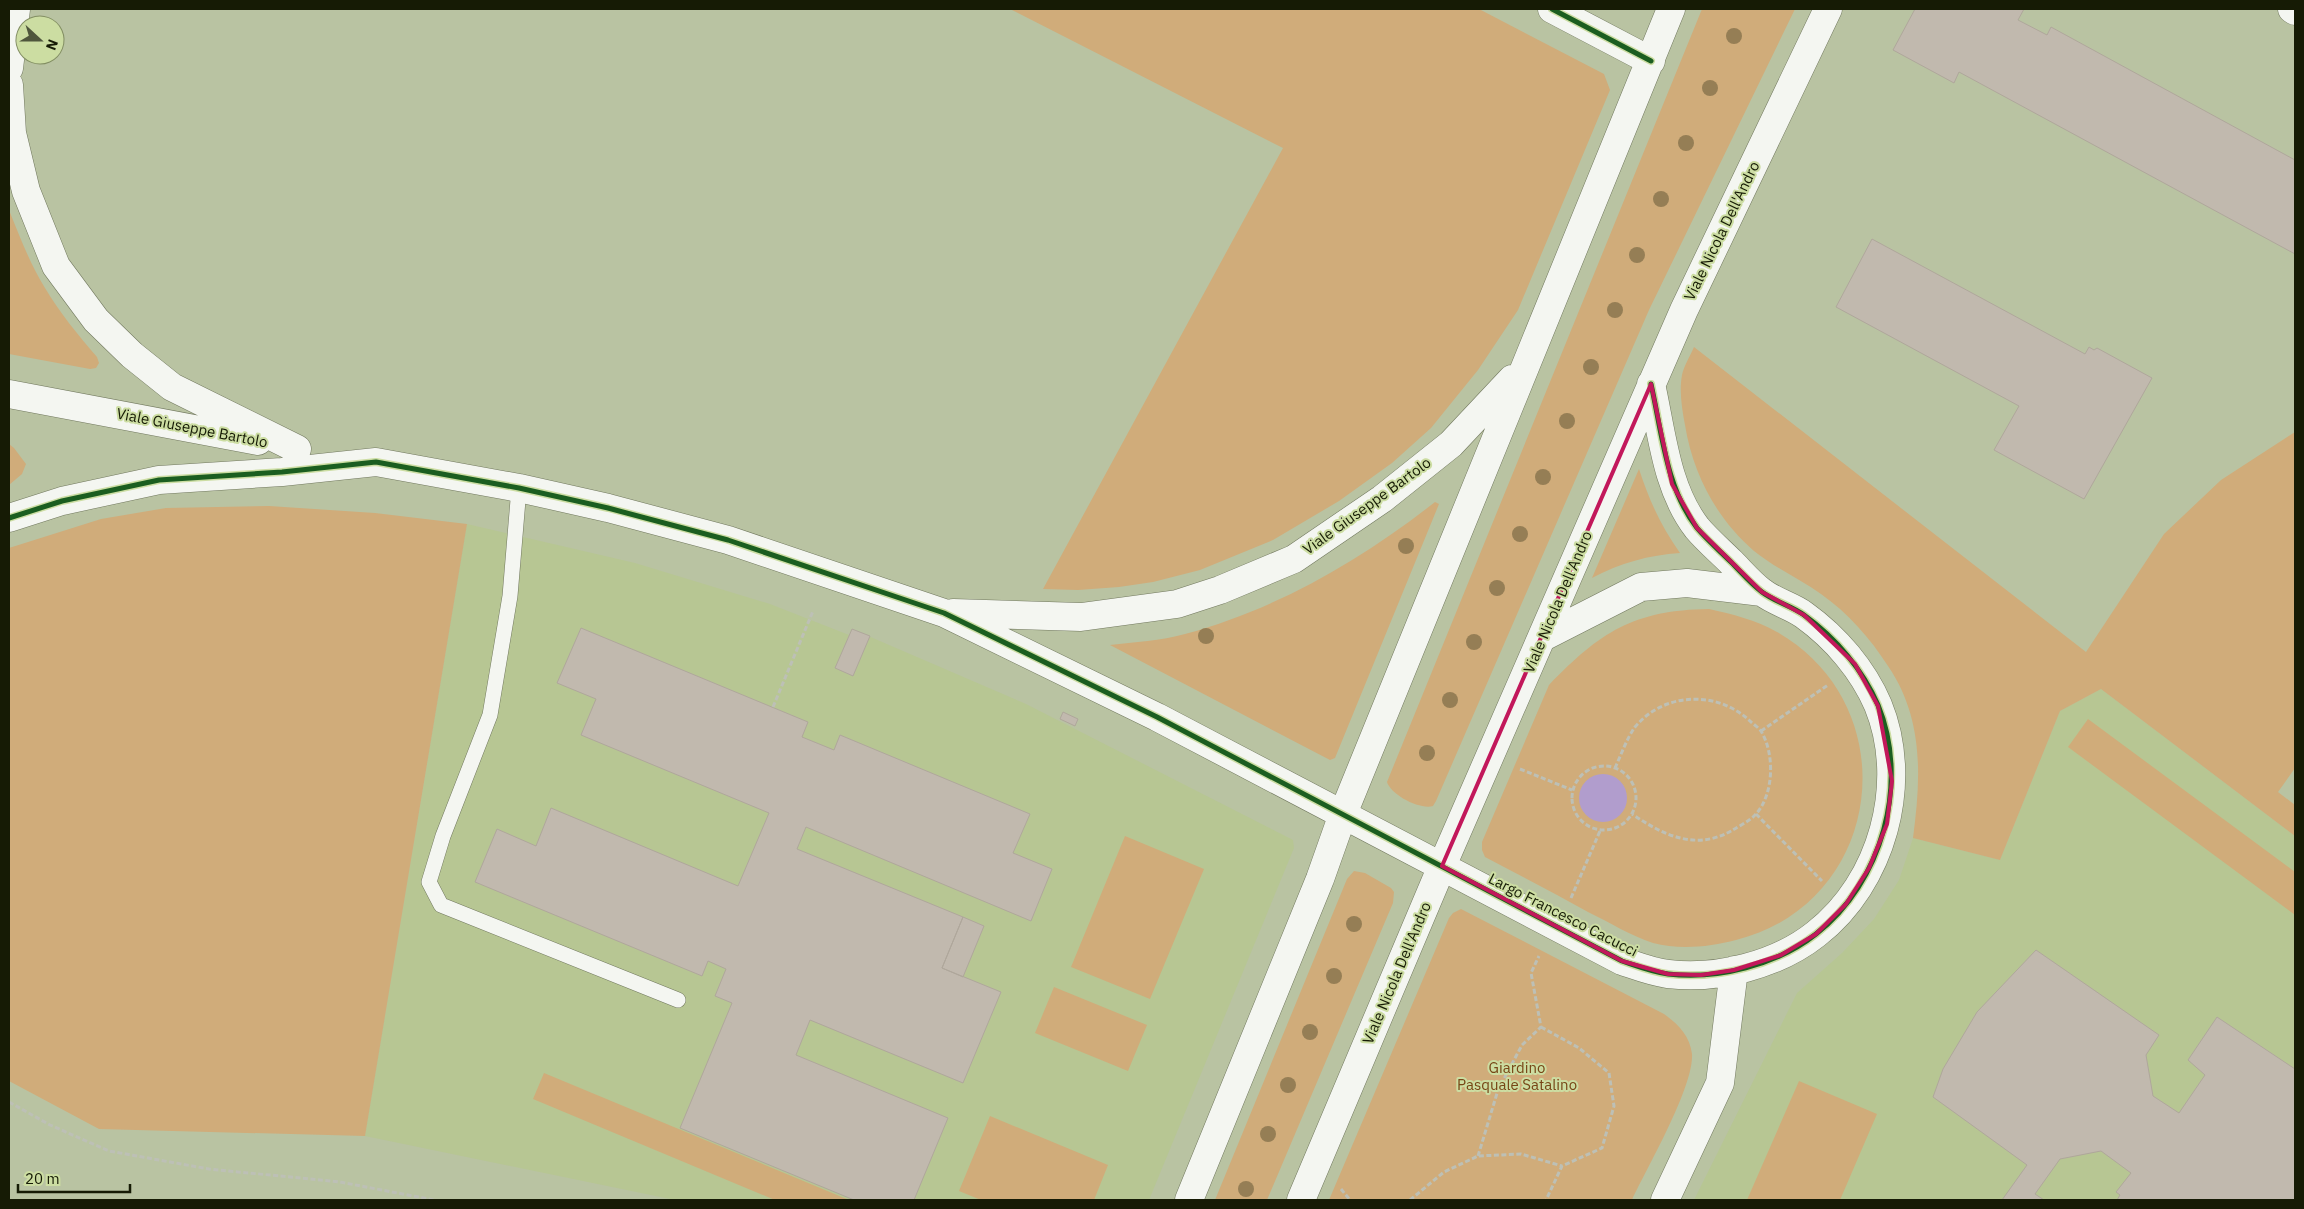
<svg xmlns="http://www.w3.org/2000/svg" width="2304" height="1209" viewBox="0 0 2304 1209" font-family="'IBM Plex Sans',sans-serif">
	<rect width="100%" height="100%" fill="#b9c3a2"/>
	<path fill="#b7c693" d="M467,524l168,39 135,41 79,31 3,-6 174,75 267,136 1,8 -145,352h-474l-310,-64z
		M2101,689l194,147v364h-601l103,-207 45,-40 32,-34 25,-39 14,-42 87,22 60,-149z"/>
	<path fill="#d0ac7a" d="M1010,9h469l125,65 6,16 -92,220 -40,60 -47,58 -39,35 -53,38 -66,39 -73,30 -47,12 -34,5 -41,3 -35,-1 240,-441z
		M1702,9h93l-146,301 -213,491 -3,5c-13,4 -42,-11 -46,-24z
		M9,210c11,27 21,54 36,78 15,25 33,47 52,69l2,6 -3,5 -6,1 -81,-15z
		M1694,347l392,305 78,-118 57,-54 74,-48v336l-17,24 17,13v31l-194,-147 -41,22 -60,149 -87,-22c8,-60 11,-119 -25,-172 -18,-28 -40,-53 -67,-72 -21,-15 -46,-26 -67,-43 -38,-33 -61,-77 -69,-126 -3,-16 -6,-34 -3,-50 2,-9 8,-19 12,-28z
		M9,444l5,4 12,16 -4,10 -13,11z
		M1639,469c10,31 22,57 41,84 -31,2 -60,10 -88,25z
		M1435,502l4,2 -104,254 -5,2 -220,-115c24,-3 51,-4 75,-11 92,-25 175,-73 250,-132z
		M269,506l106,7 92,11 -102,612 -266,-7 -90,-48v-533l92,-29 65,-11z
		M1709,609c23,5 47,11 68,23 131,75 107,271 -41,308 -26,7 -57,10 -83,3 -22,-7 -44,-21 -65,-31 -34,-19 -69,-37 -103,-55l-3,-7v-8l67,-157c51,-53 85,-75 160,-76z
		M2088,719l207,153v43l-227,-168z
		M1125,836l79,33 -54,130 -79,-32z
		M1354,871l11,2 26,15 3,4 -1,11 -126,297h-52l132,-321z
		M1461,909l203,105c14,10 26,22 28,40 2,33 -45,114 -60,146h-303l120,-282 4,-5z
		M1054,987l93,38 -19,46 -93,-38z
		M544,1073l305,127h-74l-242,-101z
		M1799,1081l78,33 -37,86h-93z
		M990,1116l118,49 -14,35h-113l-22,-9z"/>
	<path fill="#b19dcd" d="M1579 798a24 24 0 1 1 48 0a24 24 0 1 1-48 0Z"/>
	<path fill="#c1b9ae" stroke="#afa79b" d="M1915,9h109l-6,11 29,15 4,-8 244,133v94l-336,-182 -5,11 -61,-33z
		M1872,239l213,115 4,-7 5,3 3,-2 55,30 -68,121 -90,-49 25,-44 -183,-99z
		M581,628l227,94 -6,15 32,13 6,-15 190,79 -17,39 39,16 -21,52 -225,-94 -9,22 166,68 -21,51 59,24 -38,91 -153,-63 -14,35 152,63 -34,82h-60l-174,-72 52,-125 -17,-7 11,-27 -18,-8 -6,15 -227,-94 22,-53 39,17 15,-38 187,78 31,-73 -188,-78 15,-36 -39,-16z
		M852,629l18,7 -17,40 -18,-8z
		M1063,712l15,7 -3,7 -15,-7z
		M963,917l21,9 -21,51 -21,-9z
		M2036,950l123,85 -13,20 7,41 26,17 26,-38 -17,-15 29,-43 78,52v131h-178l3,-5 -4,-3 15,-19 -30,-22 -41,8 -25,35 9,6h-42l25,-35 -94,-68 10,-28 34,-57z"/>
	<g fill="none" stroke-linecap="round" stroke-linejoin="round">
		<g stroke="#71785e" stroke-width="16">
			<path id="lane" d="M519,488l-9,108 -20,119 -47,121 -14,46 12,23 237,95"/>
		</g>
		<g stroke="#71785e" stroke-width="29">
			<path id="street" d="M1552,9l99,52
				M9,68l7,-59
				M9,85l3,48 14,58 30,75 40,54 36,35 40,32 125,62
				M9,394l249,47
				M9,518l53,-17 97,-21 123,-8 94,-10 143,26 89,20 120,32 216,73 213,104 465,244c15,5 30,11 46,13 49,6 109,-9 148,-40 66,-51 94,-151 62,-229 -15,-35 -42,-67 -74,-90 -12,-9 -29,-13 -42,-23 -11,-8 -21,-20 -31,-30 -11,-11 -24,-22 -34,-34 -31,-40 -35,-95 -46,-144
				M953,613l128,4 96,-13 43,-14 74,-31 88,-60 69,-55 61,-65
				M1543,637l98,-50 46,-4 75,9
				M1189,1200l131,-321 23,-65 328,-805
				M1301,1200l141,-334 242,-556 144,-301
				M1665,1200l55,-117 14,-113"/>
		</g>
		<g stroke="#71785e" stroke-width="29">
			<path id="secondary" d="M2292,9l3,2"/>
		</g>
		<path stroke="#bdc0b6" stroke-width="3" stroke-dasharray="5 2.5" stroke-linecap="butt" d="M773,707l40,-96
			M1761,731l67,-46
			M1572 798a32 32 0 1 1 64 0a32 32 0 1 1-64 0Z
			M1615,768c6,-13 12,-30 20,-41 29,-35 82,-37 115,-6 3,3 8,6 11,10 14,23 13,63 -5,83 -6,7 -17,12 -25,17 -36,20 -68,4 -99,-17
			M1520,769l52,21
			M1756,814l66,67
			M1571,898l29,-67
			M1541,1027l38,21 30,25 5,33 -12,42 -40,18 -16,34
			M9,1102l41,23 59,26 100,18 131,13 94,18
			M1478,1156l20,-66 24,-45 19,-18 -10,-54 8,-17
			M1341,1189l9,11
			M1410,1200l34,-28 34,-16 43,-2 41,12"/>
		<use href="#lane" stroke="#f4f6f1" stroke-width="15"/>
		<use href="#street" stroke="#f4f6f1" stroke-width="28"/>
		<use href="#secondary" stroke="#f4f6f1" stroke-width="28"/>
		<g stroke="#ccdda2" stroke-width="8">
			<path id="cycleway" d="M1552,9l99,52
				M9,518l53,-17 97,-21 123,-8 94,-10 143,26 89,20 120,32 216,73 213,104 465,244c15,5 30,11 46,13 49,6 109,-9 148,-40 66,-51 94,-151 62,-229 -15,-35 -42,-67 -74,-90 -12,-9 -29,-13 -42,-23 -11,-8 -21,-20 -31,-30 -11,-11 -24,-22 -34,-34 -31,-40 -35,-95 -46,-144"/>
		</g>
		<use href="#cycleway" stroke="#1b5e20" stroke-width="5"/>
	</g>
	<g fill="#957e55">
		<circle cx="1734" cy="36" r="8"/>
		<circle cx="1710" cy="88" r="8"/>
		<circle cx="1686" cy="143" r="8"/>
		<circle cx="1661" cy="199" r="8"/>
		<circle cx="1637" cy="255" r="8"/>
		<circle cx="1615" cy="310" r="8"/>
		<circle cx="1591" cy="367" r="8"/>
		<circle cx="1567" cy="421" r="8"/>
		<circle cx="1543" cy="477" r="8"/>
		<circle cx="1520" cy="534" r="8"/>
		<circle cx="1406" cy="546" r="8"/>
		<circle cx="1497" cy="588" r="8"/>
		<circle cx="1206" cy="636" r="8"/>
		<circle cx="1474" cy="642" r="8"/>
		<circle cx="1450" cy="700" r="8"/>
		<circle cx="1427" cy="753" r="8"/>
		<circle cx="1354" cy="924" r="8"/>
		<circle cx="1334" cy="976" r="8"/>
		<circle cx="1310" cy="1032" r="8"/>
		<circle cx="1288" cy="1085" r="8"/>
		<circle cx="1268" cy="1134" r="8"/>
		<circle cx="1246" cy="1189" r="8"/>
	</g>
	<path fill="none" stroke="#c2185b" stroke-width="4" stroke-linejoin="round" d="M1651,384l21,100 25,44 65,64 42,23 51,49 23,42 14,75 -5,43 -18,44 -23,36 -30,30 -35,21 -47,15 -33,5 -33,-1 -46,-13 -180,-95z"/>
	<g text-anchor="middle" stroke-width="4" stroke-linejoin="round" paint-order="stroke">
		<g font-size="15" fill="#161b05" stroke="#ccdda2">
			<text transform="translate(1722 231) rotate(-64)" y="5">Viale Nicola Dell'Andro</text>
			<text transform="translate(192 428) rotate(11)" y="5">Viale Giuseppe Bartolo</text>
			<text transform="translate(1367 506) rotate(-36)" y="5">Viale Giuseppe Bartolo</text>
			<text transform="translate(1558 602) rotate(-67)" y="5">Viale Nicola Dell'Andro</text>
			<text transform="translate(1563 915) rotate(27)" y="5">Largo Francesco Cacucci</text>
			<text transform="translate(1397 973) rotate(-67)" y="5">Viale Nicola Dell'Andro</text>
		</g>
		<g font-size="15" fill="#774616" stroke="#ccdda2">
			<text x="1517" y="1073">Giardino<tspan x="1517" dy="17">Pasquale Satalino</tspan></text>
		</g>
	</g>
	<rect width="2304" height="1209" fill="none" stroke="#161b05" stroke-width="20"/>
	<g transform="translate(40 40) rotate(111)"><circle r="24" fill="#ccdda2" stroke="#838f63"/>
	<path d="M0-4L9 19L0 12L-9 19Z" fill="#4f563c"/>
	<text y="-8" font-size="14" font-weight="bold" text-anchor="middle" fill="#161b05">N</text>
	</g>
	<path d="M18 1184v8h112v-8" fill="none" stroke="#161b05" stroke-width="2.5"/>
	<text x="25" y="1184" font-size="15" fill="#161b05" stroke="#ccdda2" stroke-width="4" paint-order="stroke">20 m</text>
</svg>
